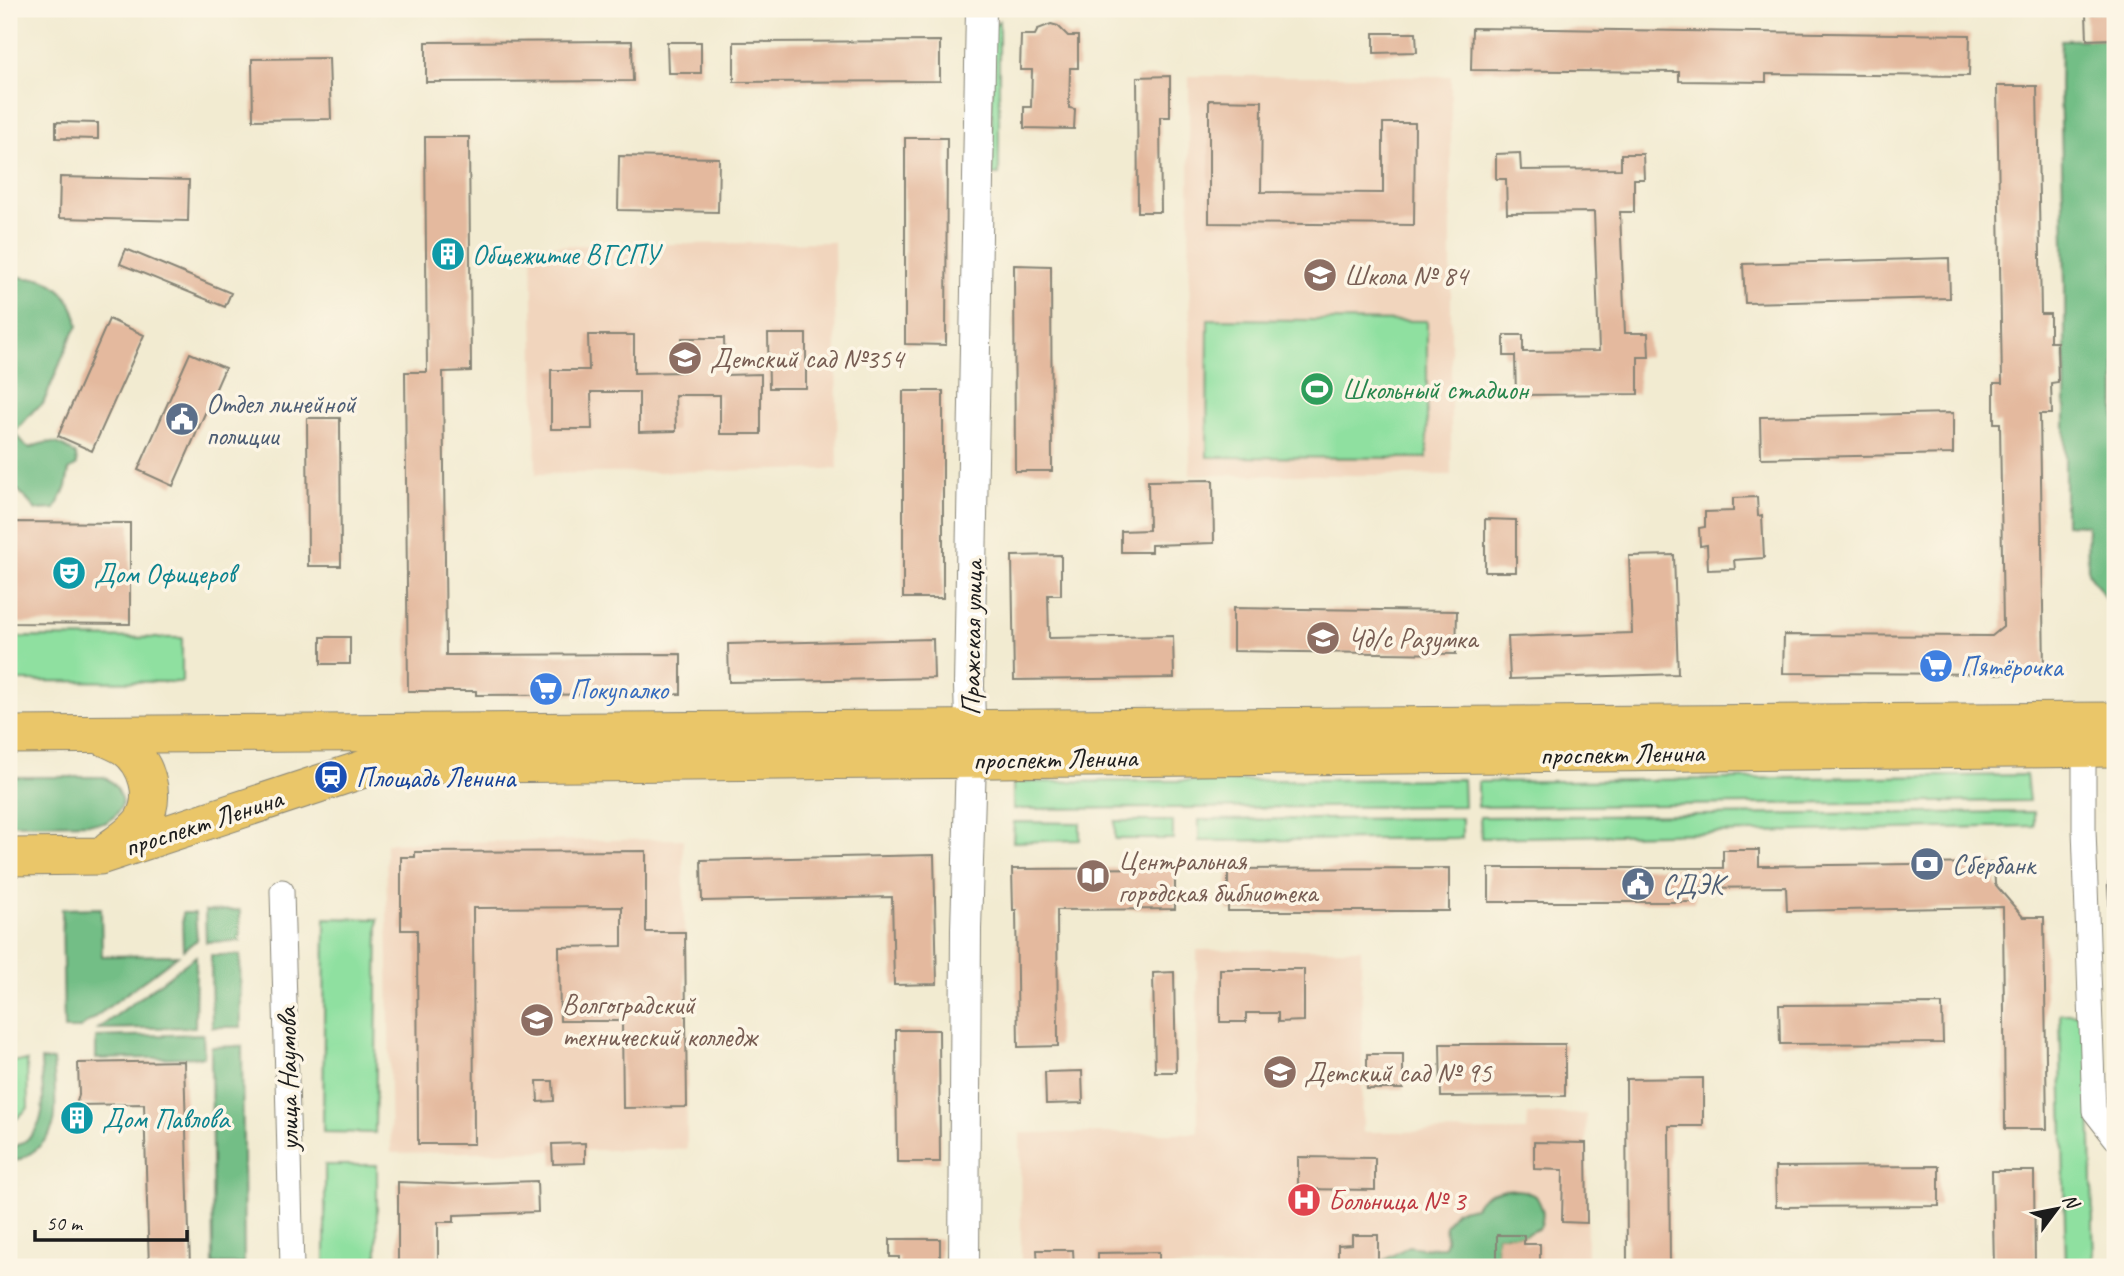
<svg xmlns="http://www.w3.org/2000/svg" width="2124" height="1276" viewBox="0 0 2124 1276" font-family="Caveat,sans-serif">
	<rect width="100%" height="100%" fill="#fcf5e5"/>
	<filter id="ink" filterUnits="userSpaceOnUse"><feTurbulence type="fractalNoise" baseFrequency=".0143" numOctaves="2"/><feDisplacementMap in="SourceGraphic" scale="14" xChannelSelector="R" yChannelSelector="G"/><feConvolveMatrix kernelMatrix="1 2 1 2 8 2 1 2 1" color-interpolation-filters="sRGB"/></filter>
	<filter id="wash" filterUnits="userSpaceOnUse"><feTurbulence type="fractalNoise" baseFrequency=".00686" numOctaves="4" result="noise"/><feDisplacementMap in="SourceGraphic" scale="28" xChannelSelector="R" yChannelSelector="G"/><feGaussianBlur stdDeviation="1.57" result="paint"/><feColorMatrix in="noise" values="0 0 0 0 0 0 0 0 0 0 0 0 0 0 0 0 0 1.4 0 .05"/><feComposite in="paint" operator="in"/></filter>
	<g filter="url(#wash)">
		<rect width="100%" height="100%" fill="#f2ebd1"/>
		<path fill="#f1d5bd" d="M1189,76h262v399h-261z
			M834,242l4,227 -302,5 -4,-228z
			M683,839l4,310 -296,4 -5,-310z
			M1361,949l2,183 164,-1 1,-17h58l1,153h-566l-1,-134h178l-1,-183z"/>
		<path fill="#8fe0a0" stroke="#567e5e" stroke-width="2" d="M999,21v154h-7v-148z
			M1208,319l219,2v137l-220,-1z
			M15,637l167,1v44l-167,-1z
			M2026,775l3,26 -551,6v-25z
			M1463,779l1,27 -451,3v-27z
			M2034,812v14l-553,12 -1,-21z
			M1462,818v20l-263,3v-21z
			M1115,821h58v18h-58z
			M1014,822l66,1v17l-67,2z
			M325,918l53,1 -3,214 -52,-1z
			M2060,1014h28l6,252 -28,1z
			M9,1061h18l1,47 -19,18z
			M325,1165h52v102h-52z"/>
		<path fill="#73be86" stroke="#486d51" stroke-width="2" d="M2115,39v573l-27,-40 -1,-47 -22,-1v-240l-5,-199 1,-45z
			M9,274c5,1 11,3 16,4 6,1 12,-1 17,1 21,7 34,27 36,47l-7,11 -28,67 -9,6 -19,22 11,14 4,2c19,-9 30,-7 46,7l1,10 -8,5 -3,17 -11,22 -19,1 -17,-19 -10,-6z
			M9,777h95c12,6 17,15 18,28l-6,10 -11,8 -96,1z
			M101,908l1,48 76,-1 -99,74h-15l-2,-120z
			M240,910v31l-34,1 -1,-31z
			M182,913h13l2,27 -14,10z
			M211,955h29l1,72h-29z
			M196,956l-1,71 -97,2z
			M203,1034l1,23 -108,2v-22z
			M242,1046l2,218h-31l-2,-217z
			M41,1060h12c1,14 5,55 0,66 -7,19 -25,32 -44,37v-14c44,-15 33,-52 32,-89z
			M1507,1189l17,2 12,5c7,12 9,19 4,32l-16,7h-27v32h-119v-3l31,-18 13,2 22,-1 2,-7 -1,-14 10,-15 20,-4c7,-13 18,-16 32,-18z"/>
		<g id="blocks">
			<path fill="#e4b99e" d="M2115,13v26l-28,1 -1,-26z
				M1051,24l7,2 10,10h10v32h-8l-1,40 6,1 -1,20 -50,-1v-21h7l1,-37h-12l1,-35h14l3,-6z
				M1472,28l498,7 -1,41 -203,-2v8l-87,-1v-9l-208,-2z
				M1374,33h42l1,19 -43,1z
				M632,41l1,40 -207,1v-40z
				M940,41v40l-206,1v-40z
				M667,42h34v31h-33z
				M329,58l2,61 -78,1 -1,-61z
				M1170,76v41h-10l1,95h-23l-1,-135z
				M1997,86h40l4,228h9v28h7l1,40 -7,1 1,31h-12l4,255h-15v5l-246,-1 1,-38 208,1 11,-9 -3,-204h-6v-40h8z
				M1209,100l53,1 -1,91 122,1v-70h32l-1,102 -205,-2z
				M56,122l42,1v16l-42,-1z
				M425,137h44l2,234 -28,1 3,283 235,-1v40l-205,1v-4h-68l-3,-319h22z
				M905,138h42l-1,207 -41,-1z
				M1520,153l1,17 100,-1v-15h22l1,25h-10v33h-14l5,121h23l1,24h-11v37l-122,1 -1,-39h-11v-21h19v17l76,-1 -5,-139 -87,1 -1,-34h-10v-25z
				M619,156l100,2 -1,54 -100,-2z
				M60,177l129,3 -1,41 -129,-3z
				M126,249l105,44 -6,14 -105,-43z
				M1949,258l1,40 -205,5 -2,-39z
				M1014,265l37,1 1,205h-37z
				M109,319l35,16 -52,116 -34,-15z
				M768,334h38v54h-37z
				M588,335h46v38l49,-1 -1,-34h42l1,37 36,-1v60h-41v-39h-45l1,36 -37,1v-40h-48l1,37h-41v-59h38z
				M190,353l35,15 -52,118 -35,-16z
				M903,391h40v207h-40z
				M1953,413v41l-192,4 -1,-41z
				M307,418h33l1,148h-33z
				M1213,480l1,63 -63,2v7h-30v-21l28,-1 -1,-49z
				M1757,497l1,19 4,-1 2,43 -30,2 1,9 -27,1 -1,-25 -7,1 -1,-18 6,-1v-15l28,-1v-13z
				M1485,519l31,1v52h-31z
				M9,522l121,1v101l-121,-1z
				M1061,555v40h-13l1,43 124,-2 1,42 -160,2 -2,-124z
				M1674,555l4,119 -168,5 -2,-42 124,-4 -3,-77z
				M1233,608l224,3 -1,43 -223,-3z
				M321,637h29v27h-29z
				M933,639l1,39 -205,4 -1,-38z
				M1723,850h36v16l235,-3 1,21 28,33h21l3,212h-42l-2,-222 -216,4 -1,-24 -91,1v14h-206v-34h234z
				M646,851v81h39l2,175 -64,1 -1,-87h-62l-1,-74 63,-1v-39l-149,1 1,236h-56l-1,-214h-16v-73h14v-5z
				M934,855l3,129 -43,1 -2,-88 -190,4 -1,-41z
				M1175,868v41l-118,1 1,136 -40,1 -2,-137h-3l-1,-41z
				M1449,868v43h-221v-42z
				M1220,969h84v52l-26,1v-9h-32v9h-26z
				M1174,972l2,100h-21l-2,-99z
				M1942,1004l1,39 -163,1 -1,-39z
				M896,1030h43l1,132h-43z
				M1440,1044h125v52l-124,1z
				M1367,1054h36v35h-36z
				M184,1061l6,206h-41l-5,-163 -68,1 3,-10 -1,-32z
				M1082,1071l1,32 -37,1 -1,-32z
				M1703,1078v48h-34l1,141h-43l-1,-188z
				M537,1081h16l1,20 -16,1z
				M1534,1142l52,1 1,80 -25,-1 1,-52 -29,-1z
				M585,1143v20l-32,1 -1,-20z
				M1298,1157l77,1v32l-77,-1z
				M1939,1166v40l-163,1 -1,-40z
				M1992,1171h42l1,96h-41z
				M537,1181l1,31 -84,3v7h-16v45h-40v-85l56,2z
				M1352,1235h26v32h-40v-22l14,-1z
				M1497,1235h27v9h16v23h-43z
				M890,1239h50v28h-41v-10h-9z
				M1037,1250h36l1,17h-36z
				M1159,1252v15h-61v-14z"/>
		</g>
	</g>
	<g filter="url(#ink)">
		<use href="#blocks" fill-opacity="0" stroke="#878476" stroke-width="2"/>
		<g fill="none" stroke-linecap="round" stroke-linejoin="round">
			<g stroke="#878476" stroke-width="25">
				<path id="minor" d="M2084,749v80l10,282 21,27
					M282,891l10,376"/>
			</g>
			<g stroke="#878476" stroke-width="32">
				<path id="tertiary" d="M964,1267l2,-338 5,-170 -2,-73 12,-677"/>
			</g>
			<g stroke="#878476" stroke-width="39">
				<path id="primary" d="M9,735l2106,-14
					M100,735c8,4 17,7 25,12 22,16 32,49 18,73 -8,12 -22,21 -33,29
					M9,857l91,-1 276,-91 1739,-17"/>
			</g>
			<use href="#minor" stroke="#fff" stroke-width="23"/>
			<use href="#tertiary" stroke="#fff" stroke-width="30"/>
			<use href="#primary" stroke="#eac669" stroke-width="37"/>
			<path stroke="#1c1c1c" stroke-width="2" d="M2115,854l-7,30 7,113"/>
		</g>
	</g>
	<defs>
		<g id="building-disc" transform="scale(1.75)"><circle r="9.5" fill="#0f9aa8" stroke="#fcf5e5"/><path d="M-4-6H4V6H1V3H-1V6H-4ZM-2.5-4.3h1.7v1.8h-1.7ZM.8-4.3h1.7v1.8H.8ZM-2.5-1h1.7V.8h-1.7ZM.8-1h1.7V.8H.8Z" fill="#fff"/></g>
		<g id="school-disc" transform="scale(1.75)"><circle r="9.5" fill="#8d6e63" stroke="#fcf5e5"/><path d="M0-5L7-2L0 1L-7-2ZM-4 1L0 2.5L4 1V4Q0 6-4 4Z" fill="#fff"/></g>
		<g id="stadium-disc" transform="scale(1.75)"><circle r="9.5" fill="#2e9e5b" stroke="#fcf5e5"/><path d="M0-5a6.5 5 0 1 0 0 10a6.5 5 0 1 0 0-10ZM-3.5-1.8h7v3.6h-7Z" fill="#fff"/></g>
		<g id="civic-disc" transform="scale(1.75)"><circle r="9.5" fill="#5c6f8a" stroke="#fcf5e5"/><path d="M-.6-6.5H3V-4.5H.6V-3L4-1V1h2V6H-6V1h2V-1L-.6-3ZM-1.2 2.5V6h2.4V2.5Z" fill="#fff"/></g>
		<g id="theatre-disc" transform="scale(1.75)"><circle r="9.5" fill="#0f9aa8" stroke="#fcf5e5"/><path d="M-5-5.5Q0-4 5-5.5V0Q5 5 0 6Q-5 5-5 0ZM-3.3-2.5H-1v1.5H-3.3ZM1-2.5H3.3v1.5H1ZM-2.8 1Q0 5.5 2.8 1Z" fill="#fff"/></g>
		<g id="supermarket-disc" transform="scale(1.75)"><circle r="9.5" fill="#3f7fe0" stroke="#fcf5e5"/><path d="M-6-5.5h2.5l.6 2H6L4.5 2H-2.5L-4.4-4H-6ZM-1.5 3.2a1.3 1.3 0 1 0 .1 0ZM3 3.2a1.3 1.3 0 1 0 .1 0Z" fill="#fff"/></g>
		<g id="station-disc" transform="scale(1.75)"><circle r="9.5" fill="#1a4fb4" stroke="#fcf5e5"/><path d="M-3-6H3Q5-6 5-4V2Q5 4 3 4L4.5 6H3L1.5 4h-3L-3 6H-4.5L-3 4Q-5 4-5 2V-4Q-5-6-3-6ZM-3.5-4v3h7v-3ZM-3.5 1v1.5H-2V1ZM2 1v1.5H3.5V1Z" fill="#fff"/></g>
		<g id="bank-disc" transform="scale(1.75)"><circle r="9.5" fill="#5c6f8a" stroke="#fcf5e5"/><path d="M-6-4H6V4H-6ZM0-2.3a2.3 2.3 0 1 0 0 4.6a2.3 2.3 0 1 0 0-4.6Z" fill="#fff"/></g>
		<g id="library-disc" transform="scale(1.75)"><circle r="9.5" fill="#8d6e63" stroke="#fcf5e5"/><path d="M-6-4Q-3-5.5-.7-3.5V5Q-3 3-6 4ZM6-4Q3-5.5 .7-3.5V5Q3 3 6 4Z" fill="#fff"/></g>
		<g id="university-disc" transform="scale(1.75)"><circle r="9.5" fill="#8d6e63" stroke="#fcf5e5"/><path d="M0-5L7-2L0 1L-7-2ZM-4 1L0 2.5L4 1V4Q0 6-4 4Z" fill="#fff"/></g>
		<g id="hospital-disc" transform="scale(1.75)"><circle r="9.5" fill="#e0444e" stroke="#fcf5e5"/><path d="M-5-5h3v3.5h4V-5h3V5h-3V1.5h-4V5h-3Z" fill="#fff"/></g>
	</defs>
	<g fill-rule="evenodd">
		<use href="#building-disc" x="448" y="254"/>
		<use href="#school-disc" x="1320" y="275"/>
		<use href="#school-disc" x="685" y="358"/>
		<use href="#stadium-disc" x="1317" y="389"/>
		<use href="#civic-disc" x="182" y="419"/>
		<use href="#theatre-disc" x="69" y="573"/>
		<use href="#school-disc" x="1323" y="638"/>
		<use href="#supermarket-disc" x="1936" y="666"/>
		<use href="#supermarket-disc" x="546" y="689"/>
		<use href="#station-disc" x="331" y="777"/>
		<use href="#bank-disc" x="1927" y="864"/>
		<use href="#library-disc" x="1093" y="876"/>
		<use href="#civic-disc" x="1638" y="884"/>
		<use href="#university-disc" x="537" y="1020"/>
		<use href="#school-disc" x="1280" y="1072"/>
		<use href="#building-disc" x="77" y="1118"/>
		<use href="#hospital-disc" x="1304" y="1200"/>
	</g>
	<g text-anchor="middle" stroke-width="7" stroke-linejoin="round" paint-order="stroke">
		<g font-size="28" fill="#0d838f" stroke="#fcf5e5" text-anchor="start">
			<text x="472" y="264">Общежитие ВГСПУ</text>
			<text x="94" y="583">Дом Офицеров</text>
			<text x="102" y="1128">Дом Павлова</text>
		</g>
		<g font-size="28" fill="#785e54" stroke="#fcf5e5" text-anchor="start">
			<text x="1344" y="285">Школа № 84</text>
			<text x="710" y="368">Детский сад №354</text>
			<text x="1348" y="648">Чд/с Разумка</text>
			<text x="1118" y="870">Центральная<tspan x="1118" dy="32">городская библиотека</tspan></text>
			<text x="562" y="1014">Волгоградский<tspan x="562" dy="32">технический колледж</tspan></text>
			<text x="1304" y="1082">Детский сад № 95</text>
		</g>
		<g font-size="28" fill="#27864d" stroke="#fcf5e5" text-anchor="start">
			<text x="1342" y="399">Школьный стадион</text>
		</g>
		<g font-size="28" fill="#4e5e75" stroke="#fcf5e5" text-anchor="start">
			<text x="206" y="413">Отдел линейной<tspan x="206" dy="32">полиции</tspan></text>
			<text x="1952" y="874">Сбербанк</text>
			<text x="1662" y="894">СДЭК</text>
		</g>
		<g font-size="28" fill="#1c1c1c" stroke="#fcf5e5">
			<text transform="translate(971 638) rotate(-89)" y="10">Пражская улица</text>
			<text transform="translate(1622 753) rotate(-1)" y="10">проспект Ленина</text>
			<text transform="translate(1055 758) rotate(-1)" y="10">проспект Ленина</text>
			<text transform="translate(203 822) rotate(-18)" y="10">проспект Ленина</text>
			<text transform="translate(287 1079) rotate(-91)" y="10">улица Наумова</text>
		</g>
		<g font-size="28" fill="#366cbe" stroke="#fcf5e5" text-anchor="start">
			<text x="1960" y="676">Пятёрочка</text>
			<text x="570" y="699">Покупалко</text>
		</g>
		<g font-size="28" fill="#164399" stroke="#fcf5e5" text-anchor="start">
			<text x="356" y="787">Площадь Ленина</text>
		</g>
		<g font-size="28" fill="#be3a42" stroke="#fcf5e5" text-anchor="start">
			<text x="1328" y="1210">Больница № 3</text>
		</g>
	</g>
	<rect width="2124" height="1276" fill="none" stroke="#fcf5e5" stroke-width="35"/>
	<g transform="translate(2057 1209) rotate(58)" stroke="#fcf5e5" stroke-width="5" paint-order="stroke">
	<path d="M0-5L12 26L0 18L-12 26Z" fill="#1c1c1c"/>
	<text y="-10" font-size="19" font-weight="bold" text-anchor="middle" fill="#1c1c1c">N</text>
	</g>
	<path d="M35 1230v10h152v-10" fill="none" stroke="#1c1c1c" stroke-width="3.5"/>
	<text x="46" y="1230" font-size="21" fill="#1c1c1c" stroke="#fcf5e5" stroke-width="5" paint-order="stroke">50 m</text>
</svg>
